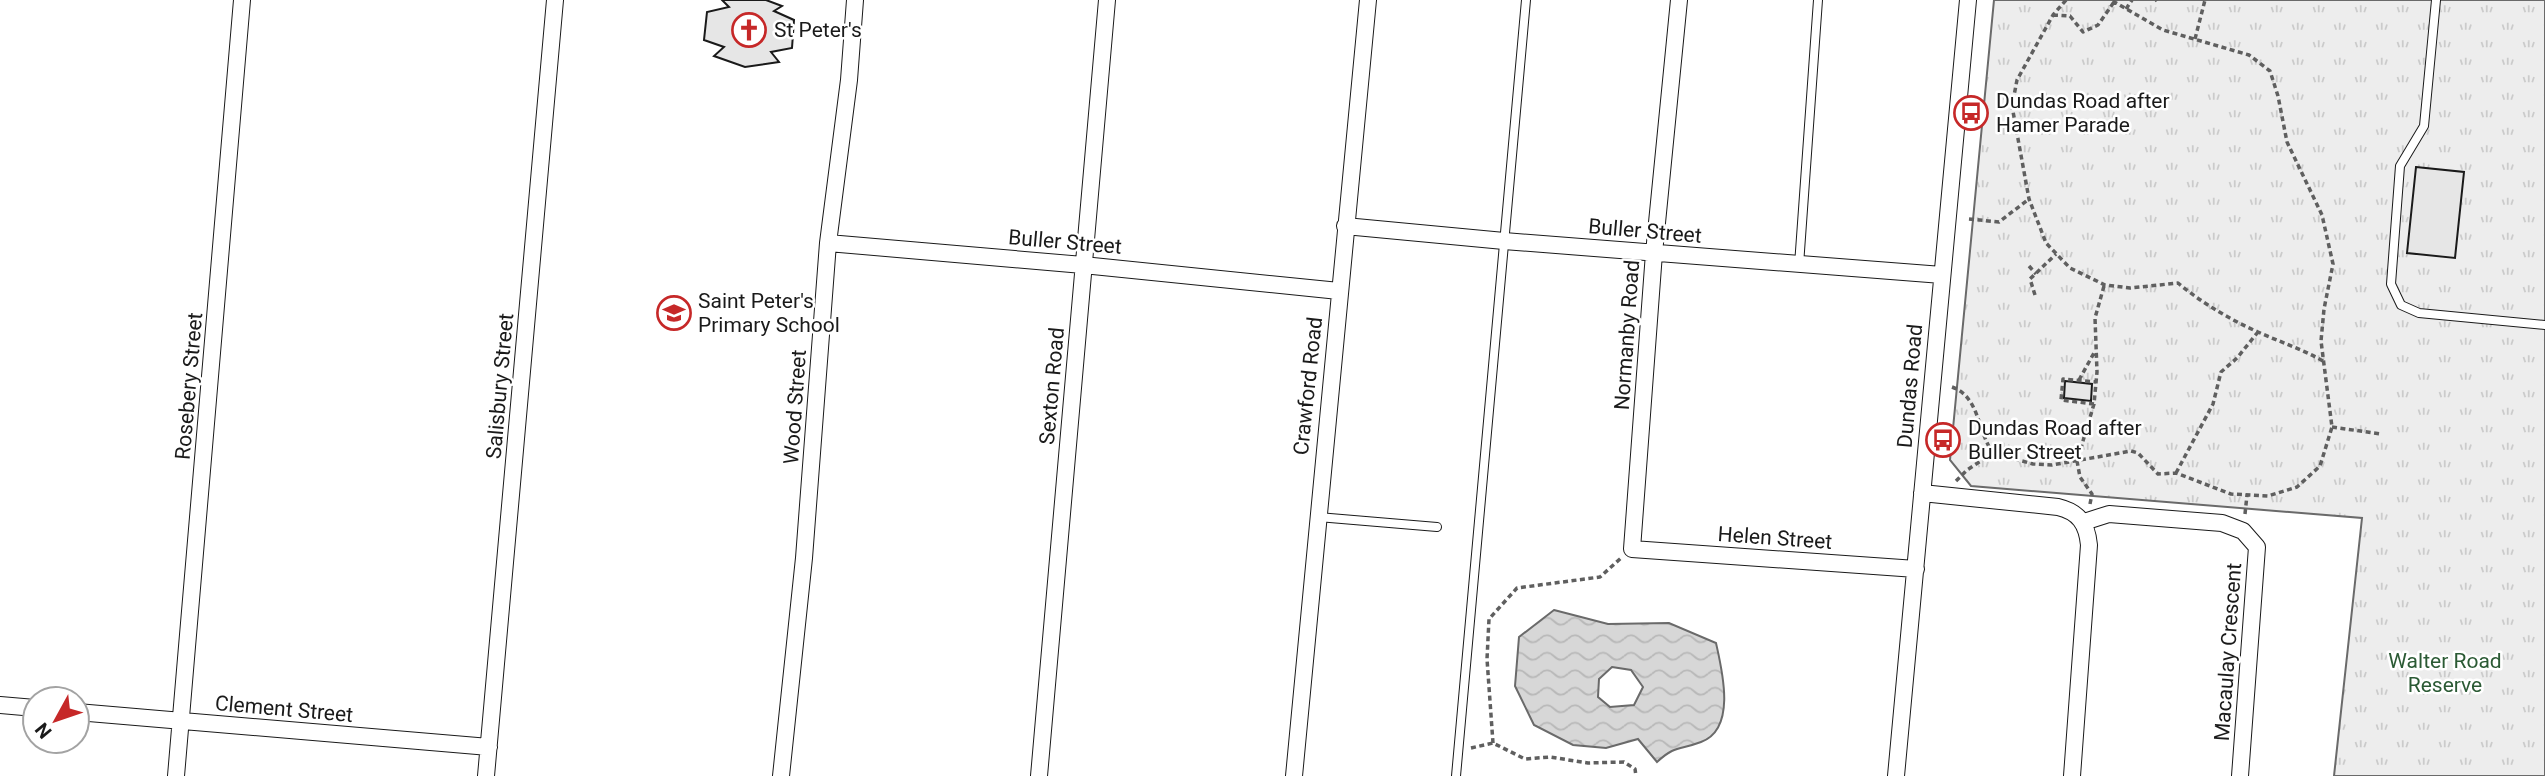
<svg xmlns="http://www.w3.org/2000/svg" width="2545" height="776" viewBox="0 0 2545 776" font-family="Roboto,sans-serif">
	<defs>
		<pattern id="park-tufts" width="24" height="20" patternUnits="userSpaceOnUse" patternTransform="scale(1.75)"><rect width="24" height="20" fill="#ededed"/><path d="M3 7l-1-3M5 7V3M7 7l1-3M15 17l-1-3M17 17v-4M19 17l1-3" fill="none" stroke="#cbcbcb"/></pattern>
		<pattern id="water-waves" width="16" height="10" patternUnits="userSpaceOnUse" patternTransform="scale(1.75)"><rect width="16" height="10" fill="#d7d7d7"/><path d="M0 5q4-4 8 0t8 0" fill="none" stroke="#b8b8b8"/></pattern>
	</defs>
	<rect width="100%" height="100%" fill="#fff"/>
	<path fill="url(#park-tufts)" stroke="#6a6a6a" stroke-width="2" d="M1994,0h551v776h-211l28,-258 -391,-32 -21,-26z"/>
	<path fill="url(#water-waves)" stroke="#6a6a6a" stroke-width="2" fill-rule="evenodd" d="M1554,610l54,14 61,-1 47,20c6,27 21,86 -15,99 -21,8 -26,3 -44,20l-19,-23 -32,9 -33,-3 -39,-20 -19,-39 4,-49zM1612,667l19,3 12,17 -9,18 -24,2 -12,-10 1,-18z"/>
	<path fill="#e6e6e6" stroke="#1a1a1a" stroke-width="2" d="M722,0h44l16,6 -8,5 20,9 -2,28 -21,4 8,10 -34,5 -31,-11 10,-9 -20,-7 3,-28 22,-5z
		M2416,167l48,5 -9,86 -48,-5z
		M2065,381l27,3 -1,17 -27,-3z"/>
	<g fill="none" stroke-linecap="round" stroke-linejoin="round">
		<g stroke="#1a1a1a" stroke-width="10">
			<path id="lane" d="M2436,0l-12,126 -24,40 -9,118 10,21 18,8 126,12
				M1799,265l19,-265
				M1318,517l119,10
				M1456,776l70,-776"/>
		</g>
		<g stroke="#1a1a1a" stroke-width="18">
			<path id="street" d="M1679,0l-25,253 -22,296 284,20
				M1345,226l159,15 438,34
				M828,243l255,22 256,26
				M1922,493l136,14c21,5 29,17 31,38l-17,231
				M2084,522l25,-8 113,9 21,8 14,16 -17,229
				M0,705l35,3
				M77,712l412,35
				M176,776l66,-776
				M486,776l69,-776
				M781,776l23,-218 24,-315 21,-163 6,-80
				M1039,776l68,-776
				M1294,776l74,-776
				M1896,776l72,-776"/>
		</g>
		<path stroke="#5f5f5f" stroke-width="3.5" stroke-dasharray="5 3.5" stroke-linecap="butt" d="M2066,0l-13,15 -36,65 -5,26 17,93 17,44 24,25 35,17 25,3 48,-5c24,20 51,36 80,49 22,10 44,17 65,29
			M2156,0l1,1
			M2126,9l6,-9
			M2053,15l17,1 13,16 15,-7 16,-23
			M2195,39l10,-39
			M1969,219l30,3 30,-23
			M2029,266l7,8
			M2035,295l-5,-16 26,-25
			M2079,380l15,-27
			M1952,387c28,10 25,44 41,66l40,11 19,1 79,-14 7,2 20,21 18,-1 55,21 37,2 29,-9 23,-21 12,-39 -11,-86 3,-32 9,-45 -11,-49 -35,-73 -9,-46 -8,-25 -21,-16 -86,-25 -52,-30
			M2094,404l-33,-4 2,-21 33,3
			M2332,427l49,7
			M2176,473l37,-69 8,-32 16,-14 21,-26
			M1956,481l11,-11 26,-17
			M2090,504l2,-10 -12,-17 -3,-16 17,-57 3,-32 -2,-54 9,-32
			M2245,514l2,-19
			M1493,743l-6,-84 2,-40 28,-31 83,-11 21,-19
			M1471,748l22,-5 32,16 25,-2 38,6 36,-1 11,7 1,7"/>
		<use href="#lane" stroke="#fff" stroke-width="8"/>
		<use href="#street" stroke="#fff" stroke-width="16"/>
	</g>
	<defs>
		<g id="church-ring" transform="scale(1.75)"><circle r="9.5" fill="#fff" stroke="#c62828" stroke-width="1.5"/><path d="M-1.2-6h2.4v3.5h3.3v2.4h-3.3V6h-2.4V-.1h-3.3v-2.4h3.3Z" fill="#c62828"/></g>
		<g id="bus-ring" transform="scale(1.75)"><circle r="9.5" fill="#fff" stroke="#c62828" stroke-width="1.5"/><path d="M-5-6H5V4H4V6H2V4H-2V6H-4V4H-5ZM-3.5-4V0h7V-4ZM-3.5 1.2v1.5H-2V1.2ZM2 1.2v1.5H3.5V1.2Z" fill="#c62828"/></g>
		<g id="school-ring" transform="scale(1.75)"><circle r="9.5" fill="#fff" stroke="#c62828" stroke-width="1.5"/><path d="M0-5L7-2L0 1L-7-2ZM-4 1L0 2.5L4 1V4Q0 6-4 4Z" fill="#c62828"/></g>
	</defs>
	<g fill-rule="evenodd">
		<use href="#church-ring" x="749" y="30"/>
		<use href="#bus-ring" x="1971" y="113"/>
		<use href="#school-ring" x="674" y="313"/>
		<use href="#bus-ring" x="1943" y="440"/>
	</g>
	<g text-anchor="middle" stroke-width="5" stroke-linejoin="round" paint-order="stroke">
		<g font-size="21" fill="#1a1a1a" stroke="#fff" text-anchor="start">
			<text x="774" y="37">St Peter's</text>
			<text x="1996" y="108">Dundas Road after<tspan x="1996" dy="24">Hamer Parade</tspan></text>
			<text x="698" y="308">Saint Peter's<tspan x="698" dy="24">Primary School</tspan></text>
			<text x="1968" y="435">Dundas Road after<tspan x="1968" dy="24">Buller Street</tspan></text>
		</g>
		<g font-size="21" fill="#1a1a1a" stroke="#fff">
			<text transform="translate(1645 231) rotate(5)" y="7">Buller Street</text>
			<text transform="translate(1065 242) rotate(5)" y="7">Buller Street</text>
			<text transform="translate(1627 335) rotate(-86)" y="7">Normanby Road</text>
			<text transform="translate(189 386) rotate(-85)" y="7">Rosebery Street</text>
			<text transform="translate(500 386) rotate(-85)" y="7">Salisbury Street</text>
			<text transform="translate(1052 386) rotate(-85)" y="7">Sexton Road</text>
			<text transform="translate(1308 386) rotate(-84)" y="7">Crawford Road</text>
			<text transform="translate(1910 386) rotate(-85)" y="7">Dundas Road</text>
			<text transform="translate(795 407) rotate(-86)" y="7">Wood Street</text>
			<text transform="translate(1775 538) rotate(4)" y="7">Helen Street</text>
			<text transform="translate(2228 652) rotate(-86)" y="7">Macaulay Crescent</text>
			<text transform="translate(284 709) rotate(5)" y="7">Clement Street</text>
		</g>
		<g font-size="21" fill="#2b5a34" stroke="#fff">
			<text x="2445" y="668">Walter Road<tspan x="2445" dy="24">Reserve</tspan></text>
		</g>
	</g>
	<g transform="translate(56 720) rotate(230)"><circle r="33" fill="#ffffff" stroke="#a3a3a3" stroke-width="2"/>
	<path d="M0-5L12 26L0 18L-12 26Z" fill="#c62828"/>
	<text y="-10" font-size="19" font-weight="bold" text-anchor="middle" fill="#1a1a1a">N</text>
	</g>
</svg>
